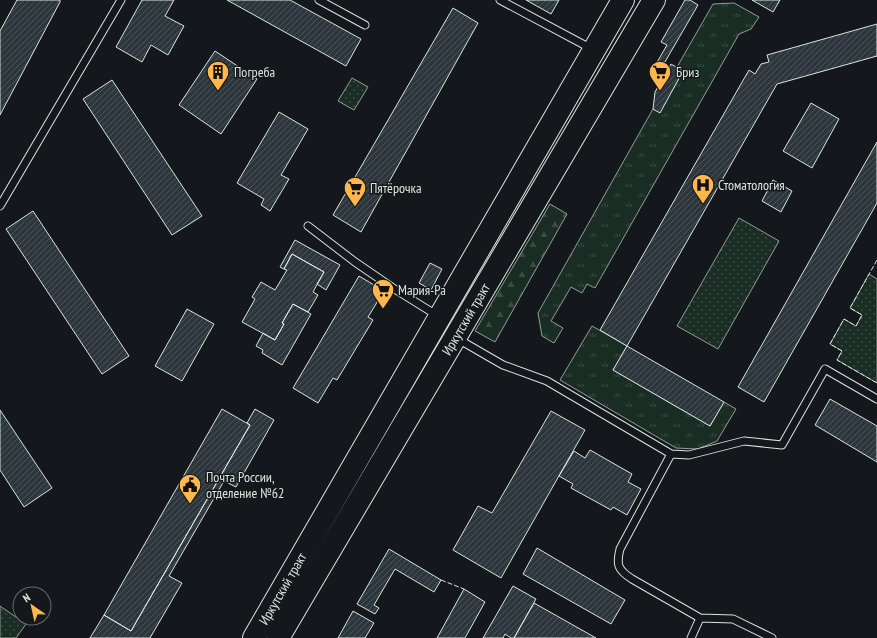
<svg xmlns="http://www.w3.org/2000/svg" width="877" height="638" viewBox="0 0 877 638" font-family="'PT Sans Narrow',sans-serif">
	<defs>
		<pattern id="grass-tufts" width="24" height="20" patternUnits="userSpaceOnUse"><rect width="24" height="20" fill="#1a2d24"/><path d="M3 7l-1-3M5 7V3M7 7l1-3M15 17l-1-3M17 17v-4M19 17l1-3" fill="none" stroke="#3b4b43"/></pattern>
		<pattern id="forest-firs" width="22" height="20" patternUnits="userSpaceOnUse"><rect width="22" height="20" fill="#1a2d24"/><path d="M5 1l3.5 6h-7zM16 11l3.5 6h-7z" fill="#3b4b43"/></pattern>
		<pattern id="park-dots" width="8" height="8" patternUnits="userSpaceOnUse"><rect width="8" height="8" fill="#1a2d24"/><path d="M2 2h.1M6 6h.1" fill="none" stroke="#3b4b43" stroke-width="1.8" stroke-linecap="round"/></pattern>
		<pattern id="building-hatch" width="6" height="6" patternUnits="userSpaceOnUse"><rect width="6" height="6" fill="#2c363c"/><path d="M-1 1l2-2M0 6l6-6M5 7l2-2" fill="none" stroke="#4a5358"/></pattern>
	</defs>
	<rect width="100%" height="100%" fill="#14181c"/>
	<path fill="url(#grass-tufts)" stroke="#939e99" d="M734,3l25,14 -8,12 -12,5 -144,254 -8,-4 -5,9 -11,-6 -20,34 12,7 -9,15 -12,-7 -4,-23 115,-204 7,3 23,-41 -6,-4 36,-63z
		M592,326l35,20 -14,24 97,56 14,-24 12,7 -19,32 -19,8 -22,-1 -116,-68z"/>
	<path fill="url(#forest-firs)" stroke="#939e99" d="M550,204l17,10 -72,128 -20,-11z"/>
	<path fill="url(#park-dots)" stroke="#939e99" d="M352,78l16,9 -14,23 -16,-9z
		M739,218l40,23 -61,108 -41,-23z
		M869,274l8,5v104l-40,-23 5,-9 -12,-7 14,-25 12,7 6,-11 -12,-7z
		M0,606l26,18 -10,14h-16z"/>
	<path fill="url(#building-hatch)" stroke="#d8e6dc" d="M17,0h43v2l-60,113v-84z
		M142,0h32l-9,16 19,10 -16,29 -17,-10 -9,17 -26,-15z
		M227,0h63l71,39 -15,27z
		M526,0h33l-8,14z
		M685,0h5l8,5 -36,62 -6,-3 11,-19 -6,-3z
		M752,0h28l-7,12z
		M453,8l25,15 -117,209 -28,-17z
		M877,24v32l-100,28 -150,262 -27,-16 149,-260 6,4 6,-10 8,-2 -2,-7z
		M215,51l42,28 -36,55 -42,-29z
		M671,64l12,7 -23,42 -7,-4 2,-17z
		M112,80l90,136 -30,19 -89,-136z
		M811,103l28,16 -27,49 -29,-17z
		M279,112l29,17 -27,46 8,4 -19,32 -9,-6 3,-6 -27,-16z
		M877,142v61l-113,199 -26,-15z
		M773,180l19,11 -11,21 -19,-11z
		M33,211l96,145 -27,18 -96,-145z
		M295,240l45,25 -14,25 -9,-6 7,-12 -32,-18 -8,15 -4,-2z
		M292,254l32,18 -11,20 5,3 -10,17 -15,-8 -11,19 2,1 -9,16 -33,-18 13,-23 -3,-2 9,-15 14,8 12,-20 -3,-1z
		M430,263l12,6 -11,21 -12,-7z
		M359,276l25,15 -16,26 5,3 -36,60 -4,-2 -15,25 -25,-15z
		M293,304l18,10 -29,51 -20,-12 1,-3 -7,-4 7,-13 12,7 9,-16 -2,-1z
		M187,309l27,15 -32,57 -27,-15z
		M627,346l97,56 -14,24 -97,-56z
		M830,399l47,27v36l-62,-37z
		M222,409l28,16 -119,206 -27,-16z
		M255,409l19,11 -38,67 -12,-6 -55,95 13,7 -32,55h-60l14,-23 27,16 119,-206 -3,-2z
		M0,410l52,78 -28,19 -24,-37z
		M551,411l34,19 -84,148 -48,-28 25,-44 14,7z
		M590,450l42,24 -4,8 13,7 -14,26 -14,-8 -2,3 -40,-22 2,-4 -14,-8 15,-25 11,7z
		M537,548l88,52 -14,24 -88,-50z
		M389,549l52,31 -7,12 -39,-23 -21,36 5,3 -4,6 -18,-10z
		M513,586l23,13 -22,39h-3l-6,-4 -2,4h-20z
		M464,589l21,13 -20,36h-28z
		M534,603l62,35h-82z
		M353,611l21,12 -9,15h-27z"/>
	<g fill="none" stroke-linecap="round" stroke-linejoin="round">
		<g stroke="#d8e6dc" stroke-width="9">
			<path id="lane" d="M319,0l46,25
				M500,0l92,49
				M0,206l121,-206
				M308,226l47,36 38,26 45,28
				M458,339l45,26 44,16 124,73 18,1 55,-14 38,4 43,-76 52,30
				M671,454l-51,95c-4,16 -2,21 12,30l68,39 33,1 39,19
				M691,638l9,-20"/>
		</g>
		<g stroke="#d8e6dc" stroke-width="24">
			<g id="primary">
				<path id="s1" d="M254,638l369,-638"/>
				<path id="s2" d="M278,638l376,-638"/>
			</g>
		</g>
		<use href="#lane" stroke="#14181c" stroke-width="7"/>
		<use href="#primary" stroke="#14181c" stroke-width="22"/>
		<path stroke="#d8e6dc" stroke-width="1" stroke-dasharray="5 2" stroke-linecap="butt" d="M877,260l-27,48 12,7 -6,11 -12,-7 -14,25 12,7 -5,9 40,23
			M441,580l23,9"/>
	</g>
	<defs>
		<g id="building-pin" transform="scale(1.15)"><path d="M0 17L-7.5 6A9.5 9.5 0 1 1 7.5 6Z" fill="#ffb74d" stroke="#14181c"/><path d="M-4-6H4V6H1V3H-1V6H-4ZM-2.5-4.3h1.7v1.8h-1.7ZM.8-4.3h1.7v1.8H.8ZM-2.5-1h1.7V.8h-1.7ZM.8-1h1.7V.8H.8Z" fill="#111"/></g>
		<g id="supermarket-pin" transform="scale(1.15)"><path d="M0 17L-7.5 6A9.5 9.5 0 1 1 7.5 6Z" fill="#ffb74d" stroke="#14181c"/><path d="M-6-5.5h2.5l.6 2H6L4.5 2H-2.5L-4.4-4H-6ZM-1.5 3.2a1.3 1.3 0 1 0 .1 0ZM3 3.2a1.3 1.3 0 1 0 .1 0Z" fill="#111"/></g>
		<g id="hospital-pin" transform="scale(1.15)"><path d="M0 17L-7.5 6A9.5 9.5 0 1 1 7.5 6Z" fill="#ffb74d" stroke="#14181c"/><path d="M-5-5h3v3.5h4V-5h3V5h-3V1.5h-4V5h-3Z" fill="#111"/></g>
		<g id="civic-pin" transform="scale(1.15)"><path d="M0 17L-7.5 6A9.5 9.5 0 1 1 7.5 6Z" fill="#ffb74d" stroke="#14181c"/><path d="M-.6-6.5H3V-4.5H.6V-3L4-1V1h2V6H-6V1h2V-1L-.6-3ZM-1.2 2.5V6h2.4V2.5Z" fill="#111"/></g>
	</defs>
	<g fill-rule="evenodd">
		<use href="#building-pin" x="218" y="72"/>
		<use href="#supermarket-pin" x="660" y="72"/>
		<use href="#hospital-pin" x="703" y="185"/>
		<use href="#supermarket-pin" x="355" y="188"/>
		<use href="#supermarket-pin" x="383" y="290"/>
		<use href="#civic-pin" x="190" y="485"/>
	</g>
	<g text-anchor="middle" stroke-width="3" stroke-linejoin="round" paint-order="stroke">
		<g font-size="14" fill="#d8e6dc" stroke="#14181c" text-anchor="start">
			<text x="234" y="77">Погреба</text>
			<text x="676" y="77">Бриз</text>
			<text x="718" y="190">Стоматология</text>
			<text x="370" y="193">Пятёрочка</text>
			<text x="398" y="295">Мария-Ра</text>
			<text x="206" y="482">Почта России,<tspan x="206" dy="16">отделение №62</tspan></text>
		</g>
		<g font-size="14" fill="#d8e6dc" stroke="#14181c">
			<text dy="5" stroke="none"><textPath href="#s2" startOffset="370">Иркутский тракт</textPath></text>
			<text dy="5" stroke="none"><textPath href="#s1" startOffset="57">Иркутский тракт</textPath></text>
		</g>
	</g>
	<g transform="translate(32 606) rotate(326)"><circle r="19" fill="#14181c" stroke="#626a69"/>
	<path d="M0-3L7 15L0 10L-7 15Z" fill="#ffb74d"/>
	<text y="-6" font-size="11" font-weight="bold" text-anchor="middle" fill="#d8e6dc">N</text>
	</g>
</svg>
